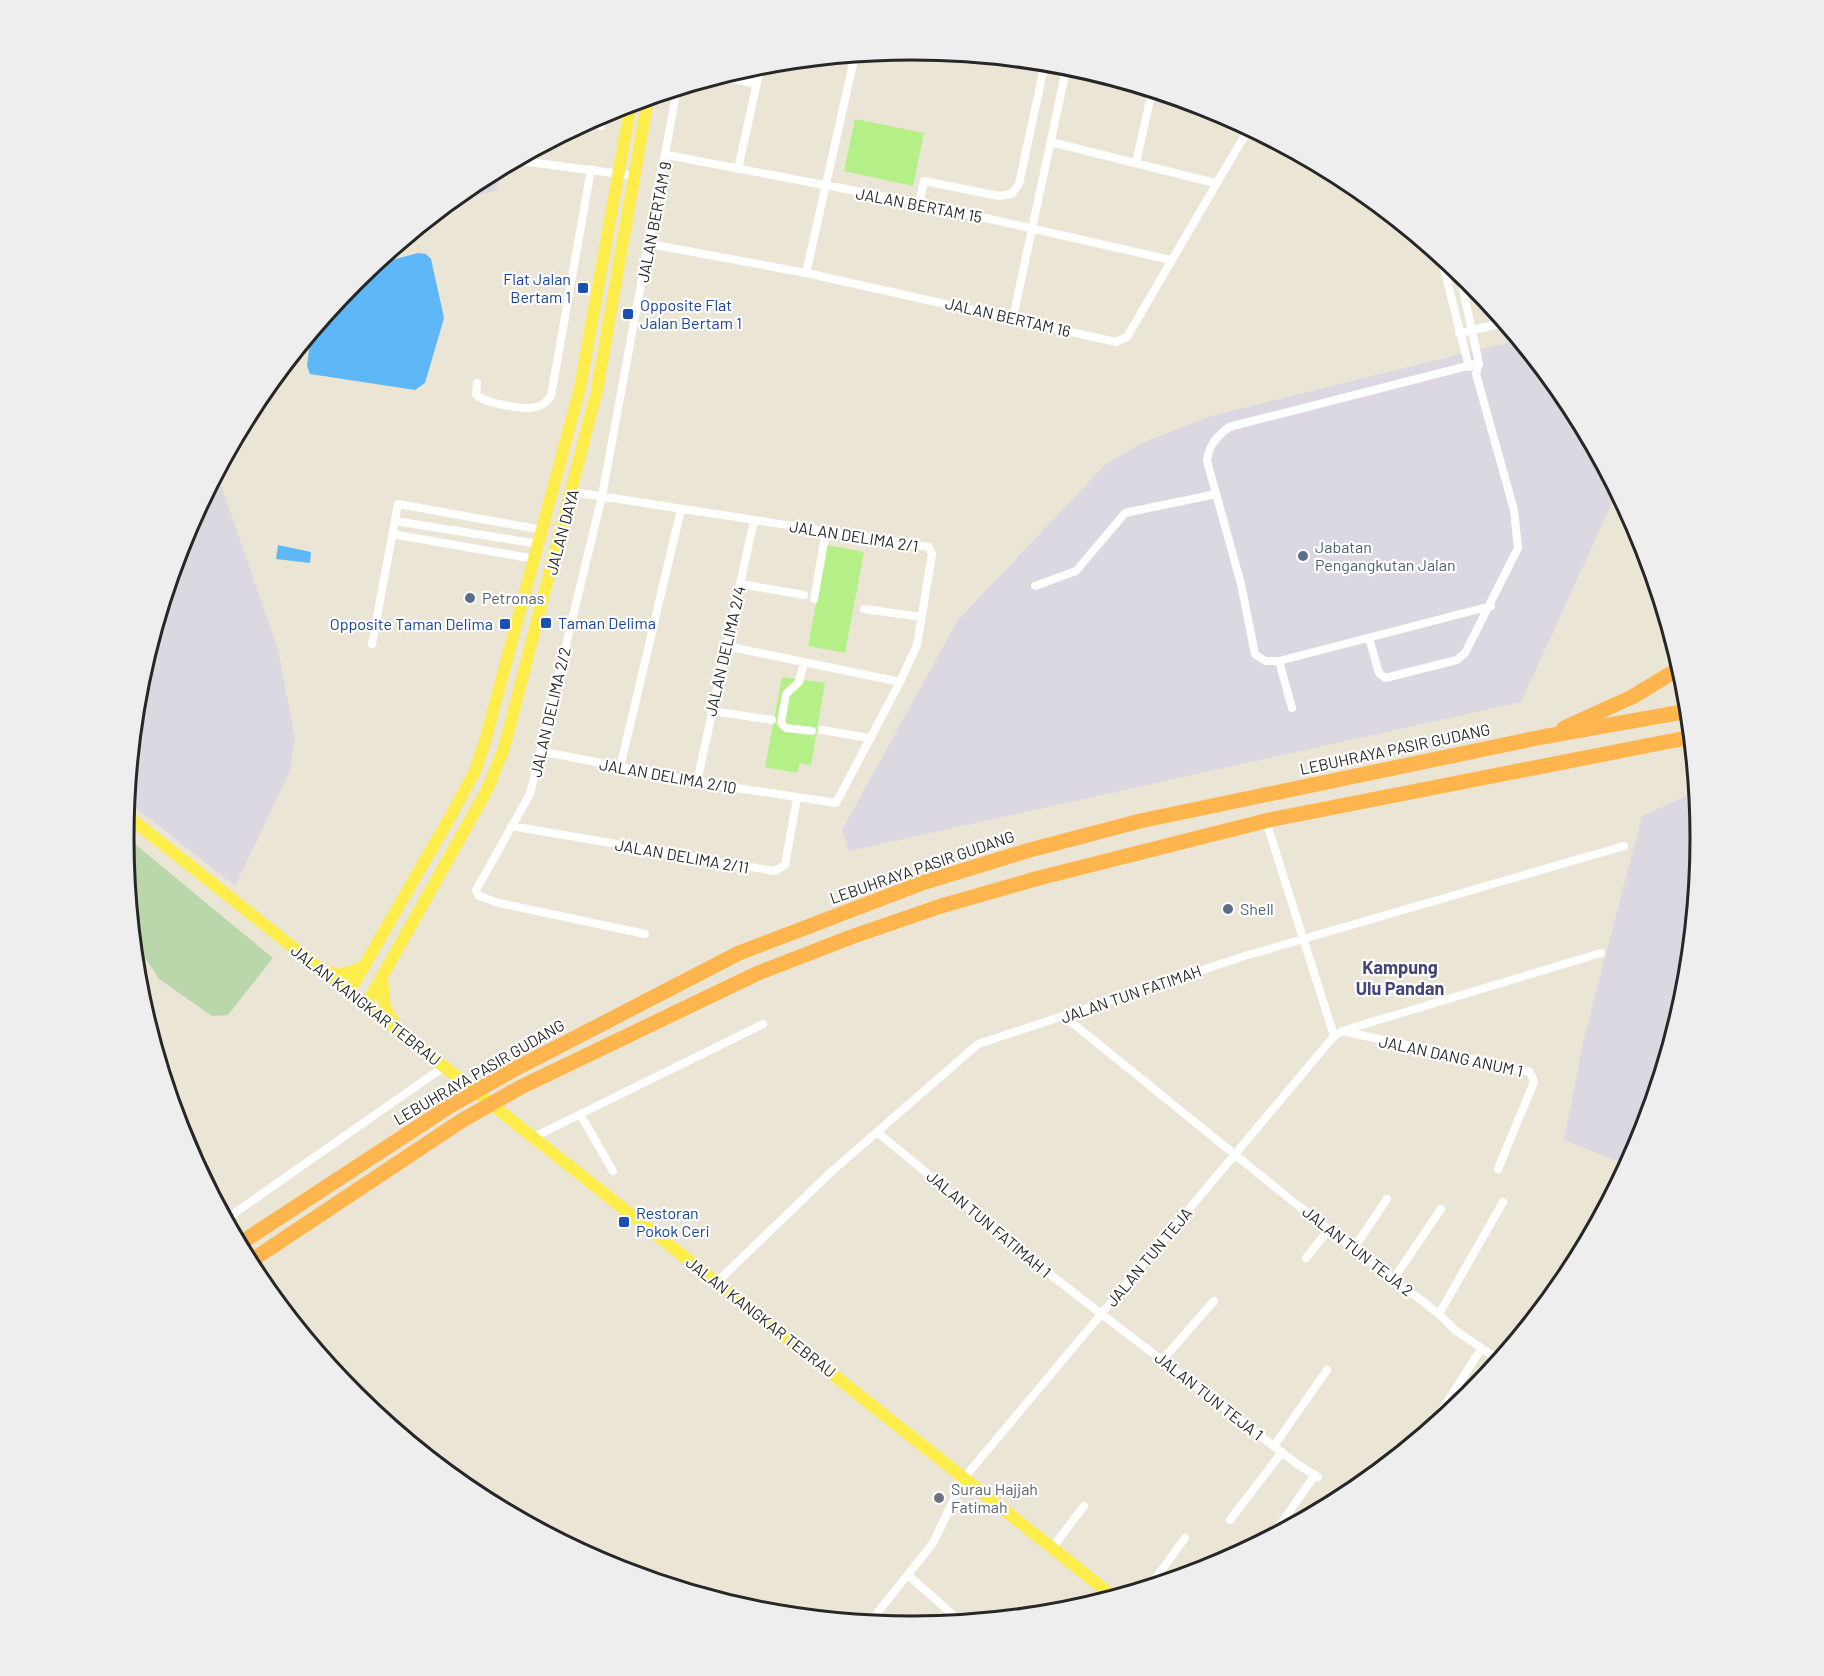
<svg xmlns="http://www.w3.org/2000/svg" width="1824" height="1676" viewBox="0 0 1824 1676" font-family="Barlow,sans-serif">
	<rect width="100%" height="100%" fill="#ebe5d6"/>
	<path fill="#dcd8e2" d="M502,167l-5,23 -49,14 26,-22z
		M1519,340l49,60 49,92 -96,210 -672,149 -7,-21 116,-210 148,-156 36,-21 72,-28z
		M217,474l60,172 18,91 -5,34 -55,115 -108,-85 12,-117 45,-148z
		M1688,795l8,2 4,41 -15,154 -45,148 -13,25 -63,-25 19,-98 59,-226z"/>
	<path fill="#bad7ac" d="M124,835l149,123 -45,57 -16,1 -53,-37 -25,-38z"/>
	<path fill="#b4f087" d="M855,119l69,14 -11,53 -69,-15z
		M827,545l37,7 -19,101 -37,-7z
		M782,677l43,6 -14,82 -11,-2 -3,10 -32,-6z"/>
	<path fill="#5eb8f8" d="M418,253l8,1 5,5 13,59 -19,65 -10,7 -105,-16 -3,-8 4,-33 44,-53 18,-15z
		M278,545l33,7 -1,11 -34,-4z"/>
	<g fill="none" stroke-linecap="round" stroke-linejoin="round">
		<path stroke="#fff" stroke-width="8" d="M904,50l38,8
			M720,76l37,8
			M601,126l2,-13
			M1051,142l164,41
			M667,155l252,48 252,57
			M510,163l11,-2 115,15
			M1136,163l16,-72
			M738,169l23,-105
			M919,203l5,-22 75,15 13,-2 7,-10 26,-121
			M650,244l156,29 310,69 11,-5 122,-209
			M1441,257l28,110
			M806,273l49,-218
			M1013,318l54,-253
			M1459,333l45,-10
			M1479,363l-250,64c-13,10 -20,18 -22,34l34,123 14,70 10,7h14l212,-55
			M477,383l-1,11c5,9 49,16 60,13 7,-1 11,-6 15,-11l40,-227
			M395,521l144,23
			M392,534l143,25
			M740,584l64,11
			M1035,586l41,-15 49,-58 91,-19
			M814,599l12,-68
			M864,609l58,8
			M1369,638l10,35 6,5 72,-18 8,-7 53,-105 -4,-38 -38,-136 3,-11 -20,-91
			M372,644l26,-140 145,26
			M726,646l174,36
			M1279,661l13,47
			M804,662l-5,20 -13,12 -5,29 5,5 26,3
			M711,711l61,9
			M822,730l47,8
			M540,751l157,31 139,21 64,-121 17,-37 15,-91 -3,-7 -356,-55
			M620,768l61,-259
			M697,782l57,-262
			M1266,821l68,215
			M511,826l263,45 11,-6 12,-67
			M645,934l-146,-31 -20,-7 -3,-6 54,-96 72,-298 75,-407
			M1065,1017l231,187 143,110 16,16 44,30
			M1342,1031l188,41 4,10 -36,87
			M580,1114l33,57
			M877,1132l166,137 254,195 21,13
			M534,1137l229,-113
			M226,1219l219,-153
			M1354,1248l33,-49
			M1306,1258l23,-29
			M1394,1278l47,-69
			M717,1282l114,-110 147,-128 270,-89 376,-109
			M1439,1314l64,-112
			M1163,1359l51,-58
			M1432,1426l49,-77
			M1274,1446l53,-76
			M1230,1520l52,-68
			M1273,1535l42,-60
			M1052,1548l32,-42
			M908,1575l53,47
			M1150,1586l35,-48
			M870,1622l63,-79 31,-65 370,-442 8,-5 259,-78"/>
		<path stroke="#fced4a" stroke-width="12" d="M126,815l988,782
			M326,972l15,3 23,-8
			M382,980l3,28 9,14
			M349,992l104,-180 22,-41 10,-30 95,-353 51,-285
			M366,1005l121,-215 17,-42 93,-358 51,-292"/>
		<path stroke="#ffb54d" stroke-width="15" d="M1564,728l68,-31 48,-29
			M239,1244l211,-138 63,-36 226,-117 183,-70 108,-33 110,-29 402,-84 146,-26
			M249,1262l212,-141 60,-34 237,-114 93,-36 90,-31 98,-28 230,-58 422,-83"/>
	</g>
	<g fill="#1a4fb4" stroke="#fff" stroke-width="2">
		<rect x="577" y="282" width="12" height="12" rx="3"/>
		<rect x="622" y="308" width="12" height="12" rx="3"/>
		<rect x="540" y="617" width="12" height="12" rx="3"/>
		<rect x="499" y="618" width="12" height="12" rx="3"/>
		<rect x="618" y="1216" width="12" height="12" rx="3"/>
	</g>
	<g fill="#5c6f8a" stroke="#fff" stroke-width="2">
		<circle cx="1303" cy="556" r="6"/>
		<circle cx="470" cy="598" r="6"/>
		<circle cx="1228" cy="909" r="6"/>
	</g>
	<circle fill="#6b7280" stroke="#fff" stroke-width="2" cx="939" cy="1498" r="6"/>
	<g text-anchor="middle" stroke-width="4.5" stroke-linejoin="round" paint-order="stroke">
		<g font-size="16" fill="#272727" stroke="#fff">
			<text transform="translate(919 205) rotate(11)" y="6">JALAN BERTAM 15</text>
			<text transform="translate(654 222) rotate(-79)" y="6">JALAN BERTAM 9</text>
			<text transform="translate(1008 317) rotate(13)" y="6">JALAN BERTAM 16</text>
			<text transform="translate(562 532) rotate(-75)" y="6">JALAN DAYA</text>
			<text transform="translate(854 536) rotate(9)" y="6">JALAN DELIMA 2/1</text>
			<text transform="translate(725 651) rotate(-77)" y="6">JALAN DELIMA 2/4</text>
			<text transform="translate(550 712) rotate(-77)" y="6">JALAN DELIMA 2/2</text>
			<text transform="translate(1395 749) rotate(-12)" y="6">LEBUHRAYA PASIR GUDANG</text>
			<text transform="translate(668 776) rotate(10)" y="6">JALAN DELIMA 2/10</text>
			<text transform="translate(682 856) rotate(10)" y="6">JALAN DELIMA 2/11</text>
			<text transform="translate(922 867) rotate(-19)" y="6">LEBUHRAYA PASIR GUDANG</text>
			<text transform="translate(1131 994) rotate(-19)" y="6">JALAN TUN FATIMAH</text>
			<text transform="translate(366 1005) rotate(38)" y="6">JALAN KANGKAR TEBRAU</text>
			<text transform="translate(1451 1056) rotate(12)" y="6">JALAN DANG ANUM 1</text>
			<text transform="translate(479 1072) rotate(-30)" y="6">LEBUHRAYA PASIR GUDANG</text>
			<text transform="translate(989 1224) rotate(40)" y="6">JALAN TUN FATIMAH 1</text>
			<text transform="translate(1358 1251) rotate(38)" y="6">JALAN TUN TEJA 2</text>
			<text transform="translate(1149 1257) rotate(-50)" y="6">JALAN TUN TEJA</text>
			<text transform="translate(761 1317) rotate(38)" y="6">JALAN KANGKAR TEBRAU</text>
			<text transform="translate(1209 1396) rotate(38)" y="6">JALAN TUN TEJA 1</text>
		</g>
		<g font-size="16" fill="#164399" stroke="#fff" text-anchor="start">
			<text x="571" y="285" text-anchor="end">Flat Jalan<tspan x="571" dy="18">Bertam 1</tspan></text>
			<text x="640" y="311">Opposite Flat<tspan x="640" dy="18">Jalan Bertam 1</tspan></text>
			<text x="558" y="629">Taman Delima</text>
			<text x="493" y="630" text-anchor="end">Opposite Taman Delima</text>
			<text x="636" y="1219">Restoran<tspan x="636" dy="18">Pokok Ceri</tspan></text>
		</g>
		<g font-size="16" fill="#4e5e75" stroke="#fff" text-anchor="start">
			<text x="1315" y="553">Jabatan<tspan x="1315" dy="18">Pengangkutan Jalan</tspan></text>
			<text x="482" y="604">Petronas</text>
			<text x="1240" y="915">Shell</text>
		</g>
		<g font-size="16" fill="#5b616d" stroke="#fff" text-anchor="start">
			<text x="951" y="1495">Surau Hajjah<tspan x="951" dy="18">Fatimah</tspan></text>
		</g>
		<g font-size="18" font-weight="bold" fill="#44467a" stroke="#fff">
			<text x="1400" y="974">Kampung<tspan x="1400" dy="21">Ulu Pandan</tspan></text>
		</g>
	</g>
	<path d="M0 0H1824V1676H0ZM134 838a778 778 0 1 1 1556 0a778 778 0 1 1-1556 0Z" fill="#eee" fill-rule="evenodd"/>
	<path fill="none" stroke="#272727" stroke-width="3" d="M134 838a778 778 0 1 1 1556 0a778 778 0 1 1-1556 0Z"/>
</svg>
